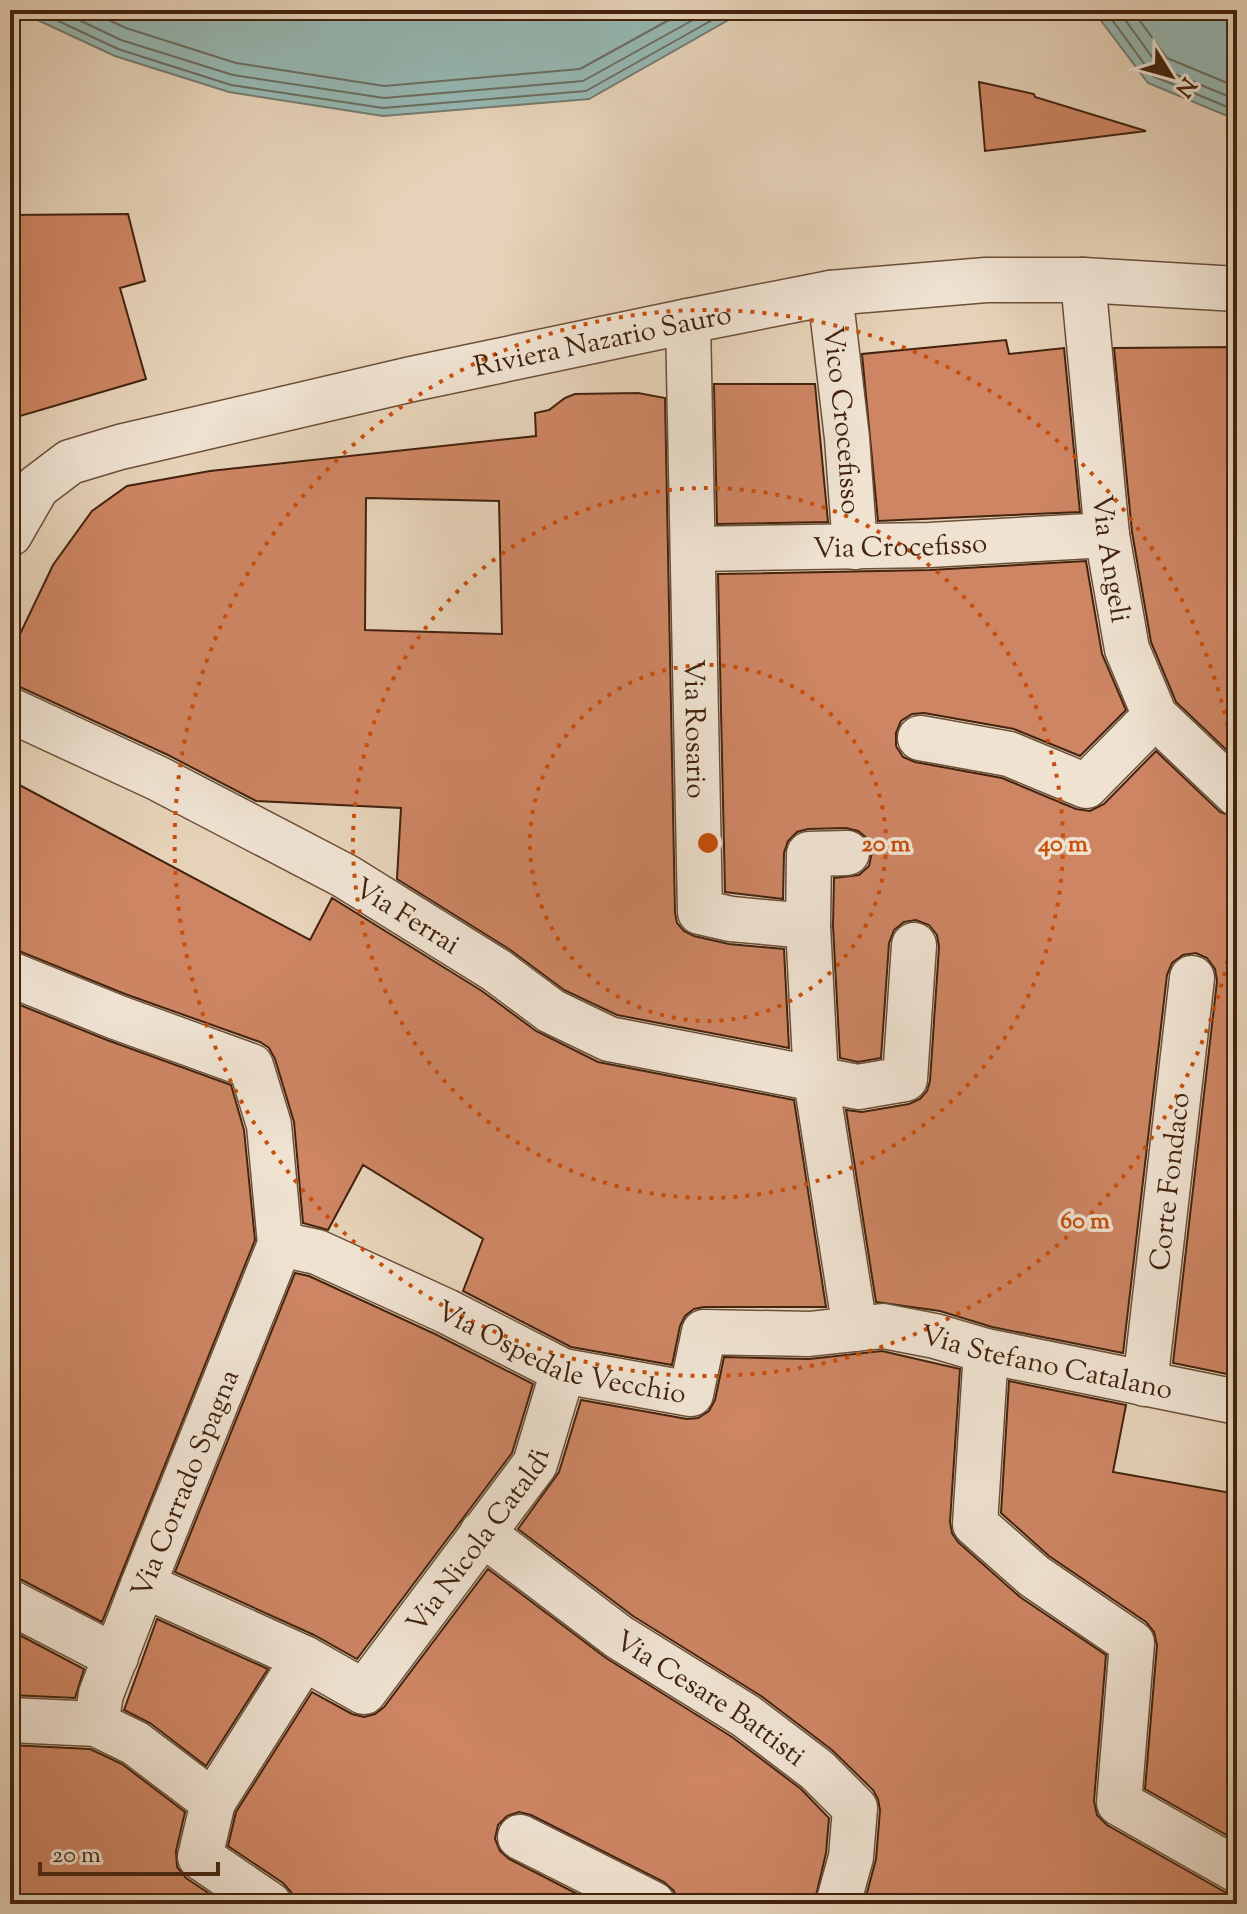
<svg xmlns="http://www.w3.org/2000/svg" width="1247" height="1914" viewBox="0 0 1247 1914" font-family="'Sorts Mill Goudy',serif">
	<rect width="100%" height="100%" fill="#e6d2b8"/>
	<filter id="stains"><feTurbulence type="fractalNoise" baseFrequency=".0025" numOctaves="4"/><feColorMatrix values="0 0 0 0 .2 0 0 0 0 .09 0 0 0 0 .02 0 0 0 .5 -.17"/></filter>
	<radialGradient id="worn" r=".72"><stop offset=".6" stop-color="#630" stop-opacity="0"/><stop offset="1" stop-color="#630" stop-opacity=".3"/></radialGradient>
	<path fill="#96b7b2" stroke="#757c70" stroke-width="2" d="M16,10h730l-157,89 -206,17 -154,-24 -114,-36z
		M1093,10h144v110l-89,-37z"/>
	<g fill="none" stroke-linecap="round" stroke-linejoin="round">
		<path stroke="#6c6d60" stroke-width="2" d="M35,10l83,39 113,36 152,23 203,-17 144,-81
			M58,10l63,30 112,35 151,23 199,-17 128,-71
			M87,10l39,18 110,35 148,23 196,-17 107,-59
			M1105,10l48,66 84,35
			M1118,10l42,58 77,32
			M1132,10l35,48 70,29"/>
	</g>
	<path fill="#cd8563" stroke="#43230e" stroke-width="2" fill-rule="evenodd" d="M979,82l55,12 1,3 111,34 -161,20z
		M128,214l17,67 -25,7 26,91 -136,40v-204z
		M1006,340l3,14 55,-6 16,164 -202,9 -16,-167z
		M1237,347v413l-61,-58 -25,-60 -19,-110 -18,-184z
		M714,384h101l13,138 -111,2z
		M638,393l27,5 10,515 2,10 7,8 10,5 35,8 55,5 5,99 -172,-33 -53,-25 -55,-41 -112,-70 4,-71 -145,-7 -88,-46 -148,-68 -10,-2v-30l43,-90 39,-54 35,-25 83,-15 326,-35 -1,-23 14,-3 16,-12 10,-4zM366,498l133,3 3,133 -137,-4z
		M1086,561l16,93 24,56 -46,46 -66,-27 -90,-16 -12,1 -11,7 -5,12v13l7,11 12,5 87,16 74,31 14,2 14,-7 52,-53 64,61 17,6v558l-64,-13 44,-382 -2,-12 -8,-11 -11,-5 -13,2 -11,8 -5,12 -44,378 -131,-26 -52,-16 -64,-9 -30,-192 16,2 47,-8 11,-5 7,-8 3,-10 9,-134 -2,-12 -8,-10 -13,-5 -12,2 -10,8 -5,13 -8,115 -23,4 -18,-4 -7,-132 1,-48 25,-3 10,-9 3,-14 -4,-13 -10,-8 -12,-3 -38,1 -11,3 -9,9 -4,12 -1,46 -58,-7 -7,-318 212,-4z
		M10,780l300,160 22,-42 150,93 54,40 62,31 196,38 32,207h-122l-10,2 -9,7 -5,10 -8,39 -101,-18 -108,-56 20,-52 -120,-74 -35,65 -25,-7 -9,-101 -19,-63 -6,-11 -9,-6 -135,-48 -106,-43 -9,-1z
		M10,1001l97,39 124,45 13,45 11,110 -153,382 -80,-42 -12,-3z
		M295,1273l14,3 126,58 98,50 -21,69 -155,206 -43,-24 -139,-63z
		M882,1351l78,18 -10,153 2,11 6,9 62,55 86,58 -12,146 3,14 10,10 118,67 12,3v9h-373l12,-45 4,-49 -2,-11 -5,-9 -41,-40 -71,-54 -128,-80 -115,-87 41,-57 22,-72 106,19 11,-1 11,-7 6,-11 9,-43 85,2z
		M1009,1381l117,24 -13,67 124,22v347l-92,-52 12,-144 -3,-13 -8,-10 -97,-66 -48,-43z
		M488,1569l118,89 126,79 69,52 28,29 -3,35 -12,51h-136l-4,-13 -10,-9 -133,-67 -12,-3 -12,4 -9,9 -3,14 5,12 9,8 88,45h-303l-3,-12 -8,-9 -55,-37 8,-34 76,-120 40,22 12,3 11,-3 9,-7z
		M157,1619l111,50 -62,97 -56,-43 -26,-13z
		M10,1630l74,39 -9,29 -65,-3z
		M10,1745l80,4 32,15 63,48 -9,39 1,16 9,11 39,26h-215z"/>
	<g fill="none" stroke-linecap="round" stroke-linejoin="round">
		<g stroke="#6c4f38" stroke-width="47">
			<g id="minor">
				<path id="s1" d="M1083,280l24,255 20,114 28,67 82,78"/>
				<path id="s2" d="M830,293l17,145 8,109"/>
				<path id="s3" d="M688,321l12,591 31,7 77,7 8,154 39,249"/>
				<path id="s4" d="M10,534l27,-47 33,-25 50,-15 292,-68 276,-58 142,-28 156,-13h97l154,9"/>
				<path id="s5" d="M694,549l236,-4 177,-10"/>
				<path id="s6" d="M10,710l147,68 188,98 151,94 55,41 58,28 249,48 47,-8 9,-134"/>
				<path d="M920,738l89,16 77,32 69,-70"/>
				<path d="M808,926l1,-72 38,-1"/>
				<path d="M10,974l106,43 135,49 18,59 11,119 -137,341 -42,109 -5,30"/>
				<path id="s7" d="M280,1244l37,8 129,59 117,60 128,23 13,-62 105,2 74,-8 52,10 51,15 251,51"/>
				<path d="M986,1351l-11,173 59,52 98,67 -13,160 118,67"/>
				<path id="s8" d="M1145,1384l47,-406"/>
				<path id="s9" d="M482,1533l137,104 127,79 71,54 38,38 -4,49 -13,47"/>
				<path id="s10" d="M143,1585l161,73 60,34 171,-228 28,-93"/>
				<path d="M10,1602l106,55"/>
				<path d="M10,1720l86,4 39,19 78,59"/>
				<path d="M520,1837l133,67"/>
				<path d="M269,1904l-69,-47 13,-55 91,-144"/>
			</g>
		</g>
		<use href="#minor" stroke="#efe2d1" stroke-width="44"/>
	</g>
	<g fill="none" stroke="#c74e0c" stroke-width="4" stroke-dasharray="4 8">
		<circle cx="708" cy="843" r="178"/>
		<circle cx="708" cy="843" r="355"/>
		<path d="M1236 913A533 533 0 1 1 1236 773"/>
	</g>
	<g text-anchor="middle" stroke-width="7" stroke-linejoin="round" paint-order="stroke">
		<g font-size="28" fill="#43230e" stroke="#efe2d1">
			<text dy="10" stroke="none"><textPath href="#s4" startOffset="642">Riviera Nazario Sauro</textPath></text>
			<text dy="10" stroke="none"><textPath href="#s2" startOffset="128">Vico Crocefisso</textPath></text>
			<text dy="10" stroke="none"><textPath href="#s5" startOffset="206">Via Crocefisso</textPath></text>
			<text dy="10" stroke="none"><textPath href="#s1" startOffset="280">Via Angeli</textPath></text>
			<text dy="10" stroke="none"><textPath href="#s3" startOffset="408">Via Rosario</textPath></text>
			<text dy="10" stroke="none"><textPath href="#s6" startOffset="448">Via Ferrai</textPath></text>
			<text dy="10" stroke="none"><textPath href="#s8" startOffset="204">Corte Fondaco</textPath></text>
			<text dy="10" stroke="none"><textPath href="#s7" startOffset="304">Via Ospedale Vecchio</textPath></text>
			<text dy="10" stroke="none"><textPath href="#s7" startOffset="852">Via Stefano Catalano</textPath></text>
			<text transform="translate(184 1483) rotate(-68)" y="10">Via Corrado Spagna</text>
			<text dy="10" stroke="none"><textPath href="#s10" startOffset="436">Via Nicola Cataldi</textPath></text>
			<text dy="10" stroke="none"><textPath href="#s9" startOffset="282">Via Cesare Battisti</textPath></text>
		</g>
	</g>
	<circle cx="708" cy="843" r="12" fill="#c74e0c" stroke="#efe2d1" stroke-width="4"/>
	<g font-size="24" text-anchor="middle" font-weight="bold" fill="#c74e0c" stroke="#efe2d1" stroke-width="7" stroke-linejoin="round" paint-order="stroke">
		<text x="886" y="851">20 m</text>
		<text x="1063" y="851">40 m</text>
		<text x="1085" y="1228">60 m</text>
	</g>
	<rect width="1247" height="1914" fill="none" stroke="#e6d2b8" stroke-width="40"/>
	<rect x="12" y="12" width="1223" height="1890" fill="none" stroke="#43230e" stroke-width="4"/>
	<rect x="20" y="20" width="1207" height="1874" fill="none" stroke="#43230e" stroke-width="2"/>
	<g transform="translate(1171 76) rotate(127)" stroke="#efe2d1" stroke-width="6" paint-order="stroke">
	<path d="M0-6L14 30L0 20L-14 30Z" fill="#43230e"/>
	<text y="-12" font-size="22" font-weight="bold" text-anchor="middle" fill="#43230e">N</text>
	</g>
	<path d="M40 1862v12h178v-12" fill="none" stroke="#43230e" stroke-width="4"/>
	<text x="52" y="1862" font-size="24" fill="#43230e" stroke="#efe2d1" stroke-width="6" paint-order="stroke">20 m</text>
	<rect width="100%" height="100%" filter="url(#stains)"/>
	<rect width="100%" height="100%" fill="url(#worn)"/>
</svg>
